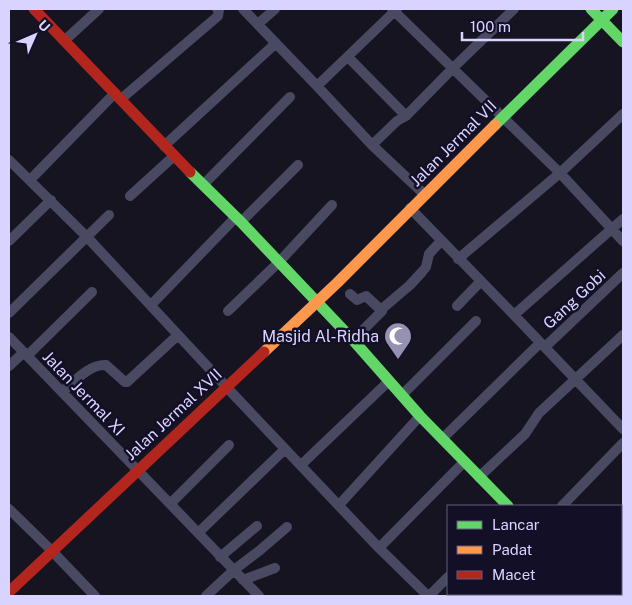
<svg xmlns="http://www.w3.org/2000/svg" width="632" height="605" viewBox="0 0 632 605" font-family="'Public Sans',sans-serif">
	<rect width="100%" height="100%" fill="#161421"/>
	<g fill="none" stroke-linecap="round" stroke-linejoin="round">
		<path stroke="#4a4962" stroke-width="10" d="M243,9l74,77 55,59 52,49
			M392,9l168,164 63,68
			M258,24l17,-15
			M64,41l35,-32
			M348,57l58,59
			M317,86l80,-77
			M121,99l97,-83 1,-6 -2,-1
			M372,145l25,-24 9,-5 47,-48 61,-59
			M164,146l112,-103
			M9,160l78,77 146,157 146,154 49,48
			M30,180l85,-87
			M203,185l87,-88
			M130,196l44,-40
			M410,208l104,107 109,114
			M241,222l57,-57
			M9,241l42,-41
			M458,259l102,-86 63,-59
			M350,294l7,6 9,-4 16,15 1,-3 27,-23 12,-13 4,-5 3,-13 12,-13
			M151,305l85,-88
			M457,306l24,-25
			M228,311l51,-49 53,-57
			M9,313l100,-98
			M514,315l109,-96
			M9,337l250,259
			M353,340l29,-29
			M545,347l78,-74
			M27,356l65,-64
			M9,366l15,-14
			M62,392c12,-10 27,-28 44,-27l19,17h2l51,-47
			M402,395l74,-74
			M443,438l97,-95
			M301,465l88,-84
			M479,477l46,-43 14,-21 84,-78
			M170,504l59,-59
			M339,505l81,-89
			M562,506l61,-63
			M9,509l43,42 43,45
			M621,527l2,-2
			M198,533l87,-84
			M379,548l85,-86
			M220,557l37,-31
			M243,580l32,-12
			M595,594l2,2
			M206,596l28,-26 25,-19 28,-24
			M429,596l19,-19
			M536,596l3,-2"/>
		<path stroke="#63d668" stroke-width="11" d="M591,9l32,33
			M495,125l118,-116
			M190,172l51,50 112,118 67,76 88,90"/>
		<path stroke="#ff974d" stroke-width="11" d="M264,352l73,-69 158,-158"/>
		<path stroke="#b3261e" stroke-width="11" d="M34,9l156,163
			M9,592l255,-240"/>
	</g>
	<defs>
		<g id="mosque-pin" transform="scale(1.4375)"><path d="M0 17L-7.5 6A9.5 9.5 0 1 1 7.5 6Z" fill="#9591b1" stroke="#130f26"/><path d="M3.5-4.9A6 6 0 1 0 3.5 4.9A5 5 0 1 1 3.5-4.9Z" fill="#fff"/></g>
	</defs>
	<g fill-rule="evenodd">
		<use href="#mosque-pin" x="398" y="336"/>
	</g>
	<g text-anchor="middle" stroke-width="5" stroke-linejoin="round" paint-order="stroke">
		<g font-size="16" fill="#d9d4ff" stroke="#130f26">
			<text transform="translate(453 143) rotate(-45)" y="6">Jalan Jermal VII</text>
			<text transform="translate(574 299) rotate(-43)" y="6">Gang Gobi</text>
			<text transform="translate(84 393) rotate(46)" y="6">Jalan Jermal XI</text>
			<text transform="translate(173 414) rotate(-43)" y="6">Jalan Jermal XVII</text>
		</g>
		<g font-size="16" fill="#d9d4ff" stroke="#130f26" text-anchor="end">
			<text x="379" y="342">Masjid Al-Ridha</text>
		</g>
	</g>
	<rect width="632" height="605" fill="none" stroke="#d9d4ff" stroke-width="20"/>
	<rect x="447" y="505" width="175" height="90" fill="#130f26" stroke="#625e7d"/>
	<rect x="457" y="521" width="25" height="8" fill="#63d668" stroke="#625e7d"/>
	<text x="492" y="530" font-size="15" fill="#d9d4ff">Lancar</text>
	<rect x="457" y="546" width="25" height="8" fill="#ff974d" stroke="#625e7d"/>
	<text x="492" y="555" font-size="15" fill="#d9d4ff">Padat</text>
	<rect x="457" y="571" width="25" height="8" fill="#b3261e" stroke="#625e7d"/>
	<text x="492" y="580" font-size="15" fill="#d9d4ff">Macet</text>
	<g transform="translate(35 35) rotate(45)" stroke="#130f26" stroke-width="4" paint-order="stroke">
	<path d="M0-4L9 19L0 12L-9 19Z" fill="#d9d4ff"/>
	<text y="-8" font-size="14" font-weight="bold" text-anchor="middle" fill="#d9d4ff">U</text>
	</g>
	<path d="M462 32v8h121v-8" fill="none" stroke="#d9d4ff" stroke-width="2.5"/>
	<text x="470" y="32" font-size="15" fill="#d9d4ff" stroke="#130f26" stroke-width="4" paint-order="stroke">100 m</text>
</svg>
